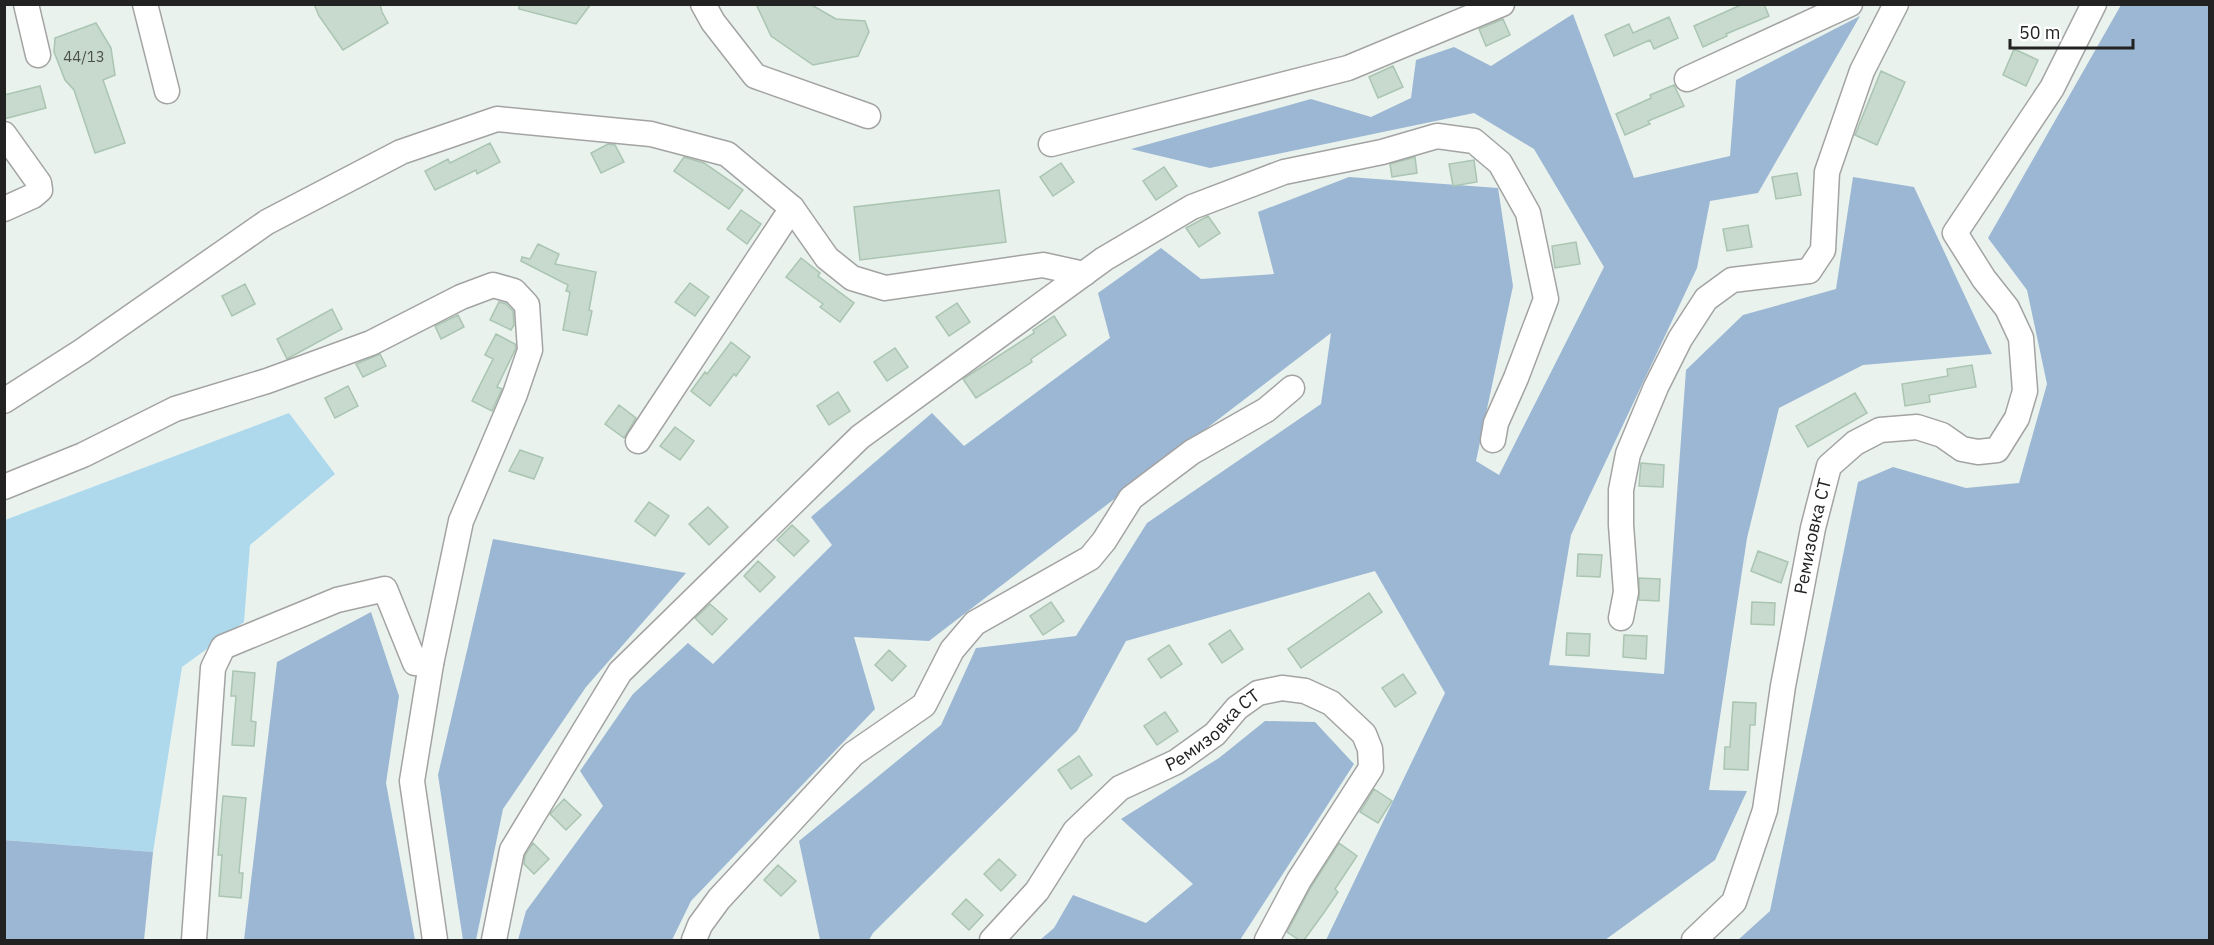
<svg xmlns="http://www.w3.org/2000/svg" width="2214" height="945" viewBox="0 0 2214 945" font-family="'IBM Plex Sans',sans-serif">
	<rect width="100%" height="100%" fill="#e9f2ed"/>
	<path fill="#aed9ed" d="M289,413l46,61 -85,71 -6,77 -62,45 -29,185 -148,-12v-320z"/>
	<path fill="#9cb7d3" d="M2121,5h88v935h-471l32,-29 88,-429 35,-15 73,21 53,-5 28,-99 -20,-94 -39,-52z
		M1573,14l61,164 96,-22 6,-76 124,-64 -102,177 -48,8 -13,67 -126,267 -22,130 115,9 22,-304 57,-55 93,-26 17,-112 61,10 78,167 -129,11 -84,43 -32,130 -38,252 38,1 -32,69 -110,80h-279l119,-247 -70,-122 -249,70 -49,90 -204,202 -4,7h-49l-21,-99 142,-116 35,-77 100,-12 71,-113 174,-119 10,-71 -402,308 -75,-4 21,72 -184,192 -19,39h-154l8,-29 77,-105 -23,-35 53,-77 55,-51 25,21 119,-119 -21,-28 121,-104 32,33 146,-108 -12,-45 63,-45 40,31 73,-5 -16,-62 91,-35 149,11 15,98 -37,175 23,14 105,-208 -70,-118 -60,-36 -264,55 -79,-19 180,-50 60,18 40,-19 5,-38 38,-13 37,19z
		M493,539l193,34 -100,114 -83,122 -27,131h-13l-25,-165z
		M371,612l28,84 -13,87 29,157h-171l33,-278z
		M1265,721l50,1 39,42 -114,176h-200l14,-12 19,-33 73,28 47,-39 -72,-65 98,-61z
		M4,840l149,12 -9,88h-139z"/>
	<path fill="#c8d9cd" stroke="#aac5b1" stroke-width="1.5" d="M314,4h66l2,8 6,11 -45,27 -24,-34z
		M519,4h72l-15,20 -57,-15z
		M756,4h54l26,15 29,2 4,11 -11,24 -45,9 -42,-29z
		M1743,4h21l5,12 -43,18 1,2 -24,11 -9,-21z
		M1669,17l9,21 -24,11 -4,-9 -36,16 -9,-21 24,-11 4,9z
		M1503,19l7,16 -24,11 -7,-17z
		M96,23l15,25 4,27 -12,5 22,63 -30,10 -21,-63 -9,-10 -11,-28 1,-14z
		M2014,49l24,11 -12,26 -23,-11z
		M1393,66l10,21 -25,11 -9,-21z
		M1881,71l24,11 -28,63 -22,-10z
		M1674,85l10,21 -36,15 2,3 -25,11 -9,-21 35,-16 -1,-3z
		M40,86l6,22 -42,11v-24z
		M490,143l10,19 -23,12 -1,-4 -41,20 -10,-19 23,-12 2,4z
		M608,144l7,1 9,17 -23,11 -10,-20z
		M684,157l20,6 39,27 -14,19 -55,-38z
		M1415,157l2,16 -25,4 -2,-13z
		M1474,160l3,22 -24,4 -4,-22z
		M1061,163l13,19 -21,14 -13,-19z
		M1164,167l13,19 -21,14 -13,-19z
		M1797,173l4,22 -25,4 -4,-22z
		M999,190l7,52 -146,18 -6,-53z
		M741,210l20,14 -14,20 -20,-15z
		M1208,216l12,17 -21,14 -13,-19z
		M1748,225l4,22 -25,4 -4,-22z
		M1576,242l4,22 -25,4 -3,-22z
		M538,244l21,10 -4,10 41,8 -7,38 3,1 -5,24 -24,-5 7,-38 -4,-1 2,-6 -47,-24 1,-4 8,2z
		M801,258l19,15 -2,3 36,27 -14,19 -20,-15 3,-3 -37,-27z
		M690,283l19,14 -14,19 -20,-14z
		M245,284l10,20 -23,12 -10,-20z
		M499,302l7,2 7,7 1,14 -3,5 -21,-10z
		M957,303l13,19 -21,14 -13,-19z
		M332,309l10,20 -55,30 -10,-20z
		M458,315l6,12 -23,12 -6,-13z
		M1054,316l12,19 -35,24 1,3 -56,36 -13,-19 71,-46 -1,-3z
		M496,334l19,10 1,4 -19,39 5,2 -10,22 -20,-10 21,-42 -8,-4z
		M731,342l19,15 -14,19 -2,-2 -24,32 -19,-15 14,-19 2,2z
		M895,348l13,19 -21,14 -13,-19z
		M380,354l6,12 -23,11 -7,-13z
		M1972,365l4,22 -47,8 1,7 -25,4 -3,-22 46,-8 -1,-7z
		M348,386l10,20 -23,12 -10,-20z
		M838,392l12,19 -21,14 -12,-19z
		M1855,393l12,20 -59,34 -12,-21z
		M619,405l17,13 -12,20 -19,-14z
		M675,427l19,14 -14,19 -20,-14z
		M520,450l23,8 -9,21 -25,-8z
		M1641,463l23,2 -1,22 -24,-1z
		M649,502l20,14 -14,20 -20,-15z
		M708,507l20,20 -19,18 -20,-21z
		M792,525l17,16 -15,15 -17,-16z
		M1758,551l30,11 -7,21 -30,-12z
		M1578,554l24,1 -2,22 -23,-1z
		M758,561l17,16 -15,15 -16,-16z
		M1639,578l21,1 -1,22 -20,-1z
		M1369,593l13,19 -81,56 -13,-19z
		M1051,602l13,19 -21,14 -13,-19z
		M1752,602l23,1 -1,22 -23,-1z
		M710,604l17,15 -15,16 -17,-17z
		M1230,630l13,19 -21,14 -13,-19z
		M1567,633l23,1 -1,22 -23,-1z
		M1624,635l23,1 -1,23 -23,-2z
		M1169,645l13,19 -21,14 -13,-19z
		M889,650l17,16 -14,15 -17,-16z
		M233,671l22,2 -4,48 5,1 -2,24 -22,-1 4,-49h-5z
		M1403,674l13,19 -21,14 -13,-19z
		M1733,702l23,1 -1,22h-5l-2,45 -24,-1 1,-22h5z
		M1165,712l13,19 -21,14 -13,-19z
		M1079,756l13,19 -21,14 -13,-19z
		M1374,789l18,12 -14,22 -18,-11z
		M223,796l23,2 -7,75h4l-2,25 -22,-2 3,-41h-4z
		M564,799l17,16 -15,15 -16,-16z
		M533,843l16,16 -15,15 -10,-10 1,-9z
		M1339,843l18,13 -22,33 3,3 -15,22 -19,26h-5l-12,-8 24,-45z
		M999,859l17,16 -15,16 -17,-17z
		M778,865l18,16 -15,15 -17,-16z
		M966,899l17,16 -14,15 -17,-16z"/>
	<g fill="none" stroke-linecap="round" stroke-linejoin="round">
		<g stroke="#a3a3a3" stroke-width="27">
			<g id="minor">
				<path d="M26,4l12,51"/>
				<path d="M145,4l22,87"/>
				<path d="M703,4l10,18 42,54 113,40"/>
				<path d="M1687,79l163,-75"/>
				<path d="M4,134l35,49 1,7 -7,6 -29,13"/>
				<path d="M1051,144l297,-76 154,-64"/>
				<path d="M4,401l78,-50 185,-129 134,-70 96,-33 154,15 76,20 65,54 35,50 25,20 33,10 158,-23 41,9"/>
				<path d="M638,441l154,-233"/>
				<path d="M4,487l79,-32 92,-46 92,-28 104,-38 90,-46 32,-12 21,6 13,14 3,45 -15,44 -54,127 -30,143 -19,117 23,159"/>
				<path d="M1621,618l5,-26 -5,-67v-35l7,-36 28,-67 24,-48 26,-40 26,-19 77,-9 14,-21 4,-78 35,-101 34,-67"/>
				<path d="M194,940l19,-272 10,-21 114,-47 48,-11 30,74 16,1"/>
				<path d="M494,940l18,-90 108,-178 240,-235 244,-178 88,-52 92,-35 98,-20 55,-16 37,5 26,22 28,50 18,86 -30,79 -20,45 -3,17"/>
				<path d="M694,940l6,-15 19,-26 134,-145 71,-49 28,-55 23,-27 115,-65 14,-17 27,-43 61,-46 74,-42 26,-22"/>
				<path id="s1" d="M992,940l45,-49 38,-60 45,-43 56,-26 39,-28 22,-26 21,-15 24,-5 23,3 26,12 33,31 6,15 1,19 -72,112 -32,60"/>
				<path id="s2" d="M1694,940l40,-38 31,-92 18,-124 30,-158 16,-62 26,-23 25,-13 37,-3 25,8 20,14 16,3 19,-2 20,-32 8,-27 -4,-53 -14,-30 -23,-29 -29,-46 97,-145 42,-84"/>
			</g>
		</g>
		<use href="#minor" stroke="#fff" stroke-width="24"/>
	</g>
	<g text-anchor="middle" stroke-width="5" stroke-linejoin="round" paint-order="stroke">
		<g font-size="15" fill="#4c504d">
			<text x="84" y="62">44/13</text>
		</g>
		<g font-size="18" fill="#222" stroke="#fff">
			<text dy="6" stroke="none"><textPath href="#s2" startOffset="430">Ремизовка СТ</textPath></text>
			<text dy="6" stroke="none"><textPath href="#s1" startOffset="310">Ремизовка СТ</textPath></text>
		</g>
	</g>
	<rect width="2214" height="945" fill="none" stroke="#222222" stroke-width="12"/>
	<path d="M2010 39v9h123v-9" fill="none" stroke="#222222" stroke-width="3"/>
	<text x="2019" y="39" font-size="18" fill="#222222" stroke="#ffffff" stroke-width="4.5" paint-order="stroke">50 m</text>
</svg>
